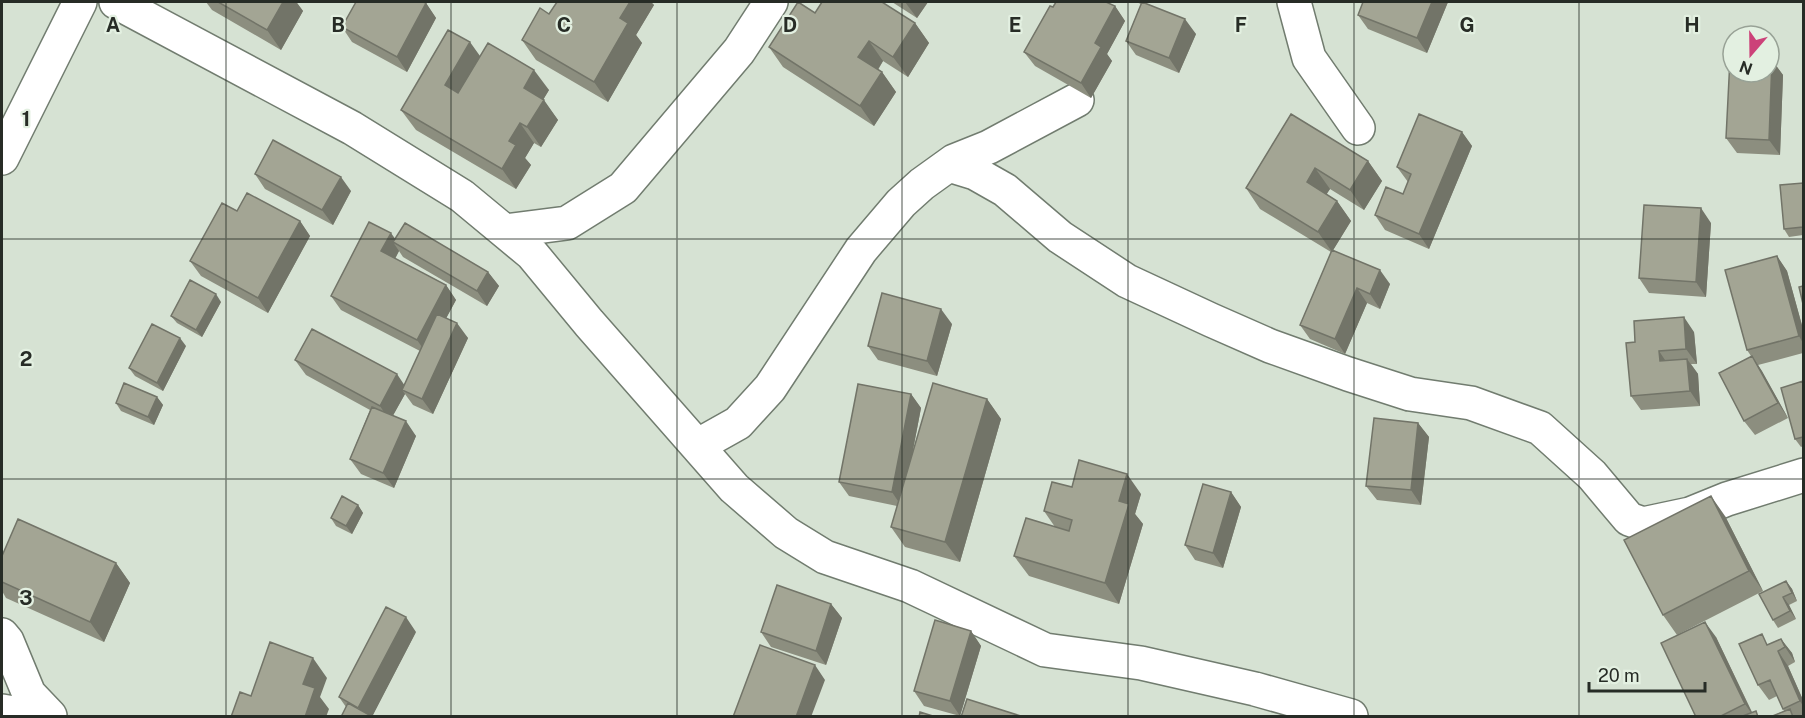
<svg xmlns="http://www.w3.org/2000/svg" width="1805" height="718" viewBox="0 0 1805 718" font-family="'Public Sans',sans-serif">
	<rect width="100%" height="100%" fill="#d6e2d3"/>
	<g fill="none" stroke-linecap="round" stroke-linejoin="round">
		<g stroke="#717c6f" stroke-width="36">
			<path id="minor" d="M116,2l236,126 110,68 70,58 57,69 145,165 52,45 39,24 85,29 135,64 96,13 114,26 96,27
				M1294,2l15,56 49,70
				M2,158l78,-156
				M949,165l26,8 30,17 55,47 67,44 84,39 59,26 78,28 62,20 61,9 69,25 52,47 37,44 14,5 47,-10 37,-15 77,-24
				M505,231l62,-8 56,-35 116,-137 32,-49
				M697,446l41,-23 32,-35 91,-138 40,-47 21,-19 32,-23 35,-14 88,-47
				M2,635l5,6 22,53 21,22
				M2,711l29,5"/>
		</g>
		<use href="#minor" stroke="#fff" stroke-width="33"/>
	</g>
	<path fill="#8c8e7f" d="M206,2h91v1l6,8 -22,39 -69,-40z
		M557,2h94l3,3 -18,30 6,8 -34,59 -72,-42 -14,-20 27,-26z
		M892,2h36l-11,16z
		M1136,2h11l-1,1 50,31 -17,39 -43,-18 -10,-14 15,-37z
		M1363,2h85l-21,51 -59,-24 -10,-14z
		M426,3l10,15 -29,54 -55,-30 -10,-15z
		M1115,6l10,15 -18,33 5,7 -21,37 -56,-32 -11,-14 29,-45z
		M815,13l100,10 14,20 -21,34 -25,-16 -5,9 4,2 14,20 -22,34 -91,-59 -14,-20z
		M480,56l69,34 -6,10 15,20 -17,27 -7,-4 -9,15 6,7 -15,24 -100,-59 -15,-20z
		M1772,60l11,15 -3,80 -43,-2 -11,-15z
		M1291,114l77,47 14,20 -18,29 -34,-21 -4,5 11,7 14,20 -18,29 57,34 -10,25 -13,-6 -22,51 -35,-15 -10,-14 31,-73 -71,-43 -14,-21z
		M1462,132l10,14 -43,103 -44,-19 -10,-15 28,-21 5,-12 -11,-15z
		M255,174l96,17 -18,34 -68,-36z
		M1803,183v52l-14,2 -5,-8z
		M237,211l63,10 10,15 -42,77 -67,-37 -11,-15z
		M1711,223l-5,74 -57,-4 -10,-15z
		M395,239l93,33 11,14 -12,20 -84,-49 -4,-6 -4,8 51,26 10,15 -10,18 22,20 -35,76 -20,-9 -8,-11 -12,21 23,21 -22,52 -33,-14 -11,-15 20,-49 -64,-35 -11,-15 109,25 16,-34 -79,-41 -10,-14z
		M1777,256l10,15 16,58v24l-45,12 30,53 -33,17 -11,-14 7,-65 -4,-6z
		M221,302l-19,35 -25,-14 -6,-7z
		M952,324l-15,52 -59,-16 -10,-14z
		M1694,332l3,32h-6l7,10 2,32 -59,4 -10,-14 4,-54z
		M186,346l-23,45 -28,-15 -6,-8z
		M1803,381v65l-2,1 -6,-8z
		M911,394l10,14 -8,42 74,-51 14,20 -41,143 -55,-15 -14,-20 6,-21 -48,-10 -10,-14z
		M157,397l6,8 -9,20 -33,-14 -5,-8z
		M1418,423l11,14 -8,68 -44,-5 -11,-14z
		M1072,487l69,7 -6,20 8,10 -24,80 -90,-28 -15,-20 41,-29 -11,-16z
		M1231,492l10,15 -18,61 -28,-8 -10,-15z
		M358,505l5,8 -11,21 -16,-8 -5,-8z
		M1725,516l38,75 -86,44 -14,-20z
		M2,556l114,7 14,20 -26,59 -98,-44 -4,-7z
		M1786,581l6,8 5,12 -8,4 7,14 -18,9 -5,-8z
		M831,604l11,14 -16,47 -55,-18 -10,-15z
		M971,631l10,15 -21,70 -36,-10 -10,-15z
		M416,632l-44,84 -26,-9 -7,-10z
		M1716,637l36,75 8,5h-64z
		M1781,639l11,14 3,9 -7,4 15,34v17h-33l14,-6 -7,-15 -8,4 -11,-15 11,-41z"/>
	<path fill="#727468" d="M283,2h14v1l6,8 -22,39 -14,-20z
		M630,2h21l3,3 -18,30 6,8 -34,59 -14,-20 26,-64z
		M905,2h23l-11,16z
		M1432,2h16l-21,51 -10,-15z
		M426,3l10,15 -29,54 -10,-15z
		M1115,6l10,15 -18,33 5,7 -21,37 -10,-15 14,-40z
		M1185,19l11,15 -17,39 -10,-15z
		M915,23l14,20 -21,34 -15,-20z
		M869,41l14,20 -10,16 -15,-20z
		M470,42l15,21 -25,43 -15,-21z
		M1772,60l11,15 -3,80 -11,-15z
		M534,70l15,20 -11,18 -14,-20z
		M882,72l14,20 -22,34 -14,-20z
		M544,100l14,20 -17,27 -14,-20z
		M520,123l14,20 -9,15 6,7 -15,24 -14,-20 7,-28z
		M1462,132l10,14 -43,103 -10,-15z
		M1368,161l14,20 -18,29 -14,-20z
		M1315,168l15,21 -9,14 -14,-21z
		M341,177l10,14 -18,34 -11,-15z
		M1337,201l14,20 -19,31 -14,-20z
		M1701,208l10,15 -5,74 -10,-15z
		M300,221l10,15 -42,77 -10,-15z
		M391,233l10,14 -8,-5 6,9 -8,15 -10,-15z
		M1777,256l10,15 16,58v14l-4,-7z
		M1380,270l10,14 -10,25 -10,-15z
		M488,272l11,14 -12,20 -10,-15z
		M446,285l10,15 -29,54 -10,-14z
		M1357,288l10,15 -22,51 -10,-15z
		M216,294l5,8 -19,35 -6,-7z
		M941,309l11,15 -15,52 -10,-15z
		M1684,317l10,15 3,32 -11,-15z
		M457,323l11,15 -35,76 -11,-15z
		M180,338l6,8 -23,45 -6,-8z
		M1659,351l10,15 -9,-5z
		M1752,356l10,15 26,47 -10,-15z
		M1687,359l11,15 2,32 -10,-15z
		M397,374l10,15 -5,1 3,4 -15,27 -10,-15z
		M911,394l10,14 -19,99 -10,-15z
		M157,397l6,8 -9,20 -6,-8z
		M987,399l14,20 -41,143 -15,-20z
		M406,421l10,15 -22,52 -11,-15z
		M1418,423l11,14 -8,68 -10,-15z
		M1127,474l14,20 -6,20 8,10 -24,80 -14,-21 14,-82z
		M1231,492l10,15 -18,61 -10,-15z
		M1711,496l14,20 38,75 -14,-20z
		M358,505l5,8 -11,21 -6,-8z
		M116,563l14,20 -26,59 -14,-20z
		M1786,581l6,8 5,12 -5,-8z
		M1783,597l6,8 7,14 -6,-8z
		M831,604l11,14 -16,47 -10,-14z
		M406,617l10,15 -44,85h-7l-7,-9z
		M1705,622l11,15 38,80 -9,-13z
		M971,631l10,15 -21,70 -10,-15z
		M1781,639l11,14 3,9 -10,-15z
		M1778,651l10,15 15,34v6l-3,-5z
		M313,658l14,20 -7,19 9,12 -3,8h-21l-2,-33z
		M815,665l10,15 -14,37h-15z"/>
	<path fill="#a3a594" stroke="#727468" stroke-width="1.5" d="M218,2h65l-16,28z
		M356,2h67l3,1 -29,54 -55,-30z
		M557,2h73l-10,16 8,5 -34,59 -72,-42 18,-32 9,6z
		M798,2l17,11 7,-11h60l33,21 -22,34 -24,-16 -11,16 24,15 -22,34 -91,-59z
		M1056,2h50l9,4 -20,37 6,4 -20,36 -57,-31 26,-46 3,1z
		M1142,2l43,17 -16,39 -43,-17z
		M1363,2h69l-15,36 -59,-23z
		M448,30l22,12 -25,43 13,8 30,-50 46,27 -10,18 20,12 -17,27 -7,-4 -11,18 7,4 -14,24 -101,-59z
		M1730,59h3v13h36v-12h3l-3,80 -43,-2z
		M1291,114l77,47 -18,29 -35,-22 -8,14 30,19 -19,31 -72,-44z
		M1419,114l43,18 -43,102 -44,-19 11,-28 17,7 8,-20 -14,-7z
		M273,140l68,37 -19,33 -67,-36z
		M1803,183v44l-19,2 -4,-44z
		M247,193l53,28 -42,77 -68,-37 32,-58 15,8z
		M1644,205l57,3 -5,74 -57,-4z
		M369,222l22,11 -10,18 65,34 -29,55 -86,-44z
		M405,223l83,49 -11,19 -84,-49z
		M1332,250l48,20 -10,24 -13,-6 -22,51 -35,-14z
		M1777,256l22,80 -52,14 -22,-80z
		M190,280l26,14 -20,36 -25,-14z
		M1803,286v18l-4,-17z
		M882,293l59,16 -14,52 -59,-15z
		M437,314l20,9 -35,76 -20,-9z
		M1684,317l2,32 -27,2 1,10 27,-2 3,32 -59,5 -5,-53 9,-1 -1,-21z
		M152,324l28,14 -23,45 -28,-15z
		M312,329l85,45 -17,32 -85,-46z
		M1752,356l26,47 -34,18 -25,-48z
		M1803,381v56l-8,2 -14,-51z
		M124,383l33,14 -9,20 -32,-14z
		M933,383l54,16 -42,143 -54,-15z
		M858,384l53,10 -19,98 -53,-10z
		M372,407l34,14 -23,52 -33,-14z
		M1374,418l44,5 -7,67 -45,-4z
		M1079,460l48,14 -8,27 10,3 -24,79 -91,-27 12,-38 43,13 3,-11 -28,-9 8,-29 20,5z
		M1203,484l28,8 -18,61 -28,-8z
		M342,496l16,9 -12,21 -15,-8z
		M1711,496l38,75 -86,44 -39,-75z
		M18,519l98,44 -26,59 -88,-40v-26z
		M1786,581l6,12 -9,4 7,14 -17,9 -14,-26z
		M777,585l54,19 -15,47 -55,-19z
		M386,607l20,10 -48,91 -19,-11z
		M935,620l36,11 -21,70 -36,-10z
		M1705,622l40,82 -26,13h-23l-35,-74z
		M1762,634l5,11 14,-6 4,8 -7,4 22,50 -17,8 -13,-29 -12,5 -19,-41z
		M270,642l43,16 -10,26 12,4 -10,29h-74l9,-25 11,4z
		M760,645l55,20 -19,52h-63z
		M967,699l57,18h-63z
		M348,703l25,14h-32z
		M1790,709l3,8h-23z
		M1756,711l2,6h-18z
		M920,712l16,5h-17z"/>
	<path fill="none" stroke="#272c26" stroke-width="1.5" stroke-opacity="0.55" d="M226,2v714M451,2v714M677,2v714M902,2v714M1128,2v714M1354,2v714M1579,2v714M2,239h1802M2,479h1802"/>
	<g font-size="20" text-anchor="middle" font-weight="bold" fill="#272c26" stroke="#e3f0e1" stroke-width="4.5" stroke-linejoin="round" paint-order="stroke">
		<text x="113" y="32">A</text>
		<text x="338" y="32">B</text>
		<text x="564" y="32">C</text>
		<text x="790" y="32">D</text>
		<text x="1015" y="32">E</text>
		<text x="1241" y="32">F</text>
		<text x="1467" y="32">G</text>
		<text x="1692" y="32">H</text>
		<text x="26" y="126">1</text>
		<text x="26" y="366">2</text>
		<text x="26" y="605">3</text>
	</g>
	<rect width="1805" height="718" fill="none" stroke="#272c26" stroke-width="6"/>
	<g transform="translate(1751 54) rotate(200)"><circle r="28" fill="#e3f0e1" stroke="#98a296" stroke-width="1.5"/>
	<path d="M0-4.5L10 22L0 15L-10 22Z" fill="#cc4279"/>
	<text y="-9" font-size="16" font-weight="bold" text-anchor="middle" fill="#272c26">N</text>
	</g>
	<path d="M1589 682v9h116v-9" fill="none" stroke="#272c26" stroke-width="3"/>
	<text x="1598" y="682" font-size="18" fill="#272c26" stroke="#e3f0e1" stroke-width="4.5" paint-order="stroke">20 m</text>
</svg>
